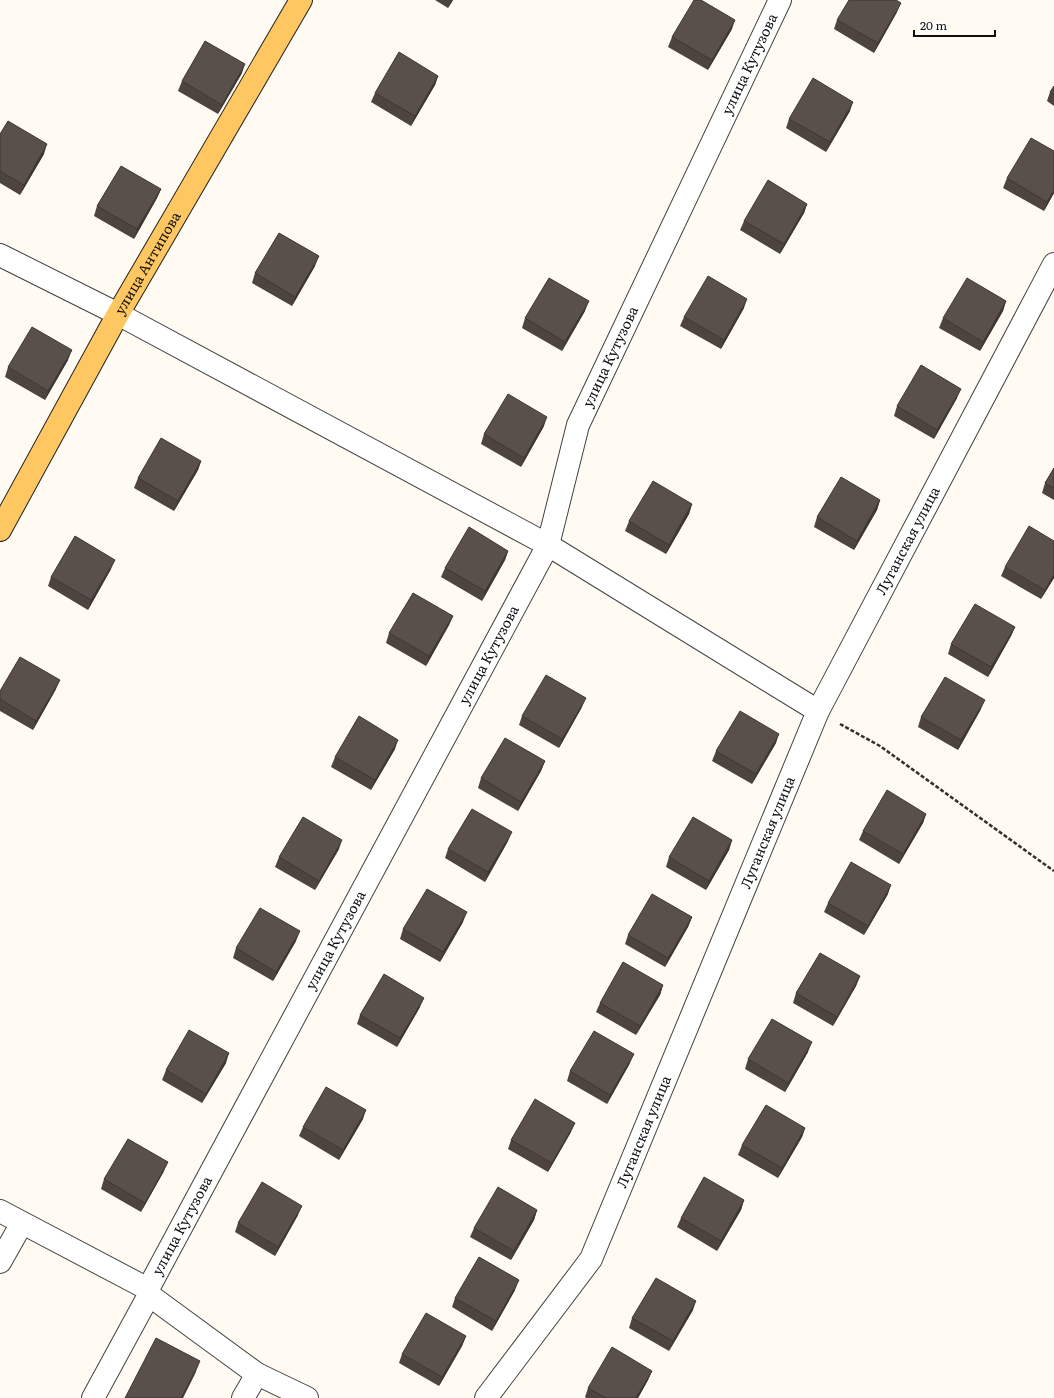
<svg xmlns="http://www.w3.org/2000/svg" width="1054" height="1398" viewBox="0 0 1054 1398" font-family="Literata,serif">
	<rect width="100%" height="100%" fill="#fffbf2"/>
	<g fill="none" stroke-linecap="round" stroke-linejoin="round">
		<g stroke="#424242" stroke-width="24">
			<g id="minor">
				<path d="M0,255l118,59 430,231 270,166"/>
				<path d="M0,1211l148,78 1,6 108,79 50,24"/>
				<path d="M0,1262l22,-39"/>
				<path id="s1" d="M148,1289l400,-744 30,-120 202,-425"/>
				<path d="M93,1398l56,-103"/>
				<path d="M243,1398l14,-24"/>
				<path id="s2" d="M486,1398l105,-139 227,-548 236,-447"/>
			</g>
		</g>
		<g stroke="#202020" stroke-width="24">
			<g id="major">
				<path id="s3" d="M0,530l118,-216 183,-314"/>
			</g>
		</g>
		<path stroke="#313131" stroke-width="2.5" stroke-dasharray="4 2" stroke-linecap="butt" d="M840,724l40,22 174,125"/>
		<use href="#minor" stroke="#fff" stroke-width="22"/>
		<use href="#major" stroke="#ffc762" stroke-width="22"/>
	</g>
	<path fill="#4d4440" d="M435,0h18l-5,8z
		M897,12l-23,41 -40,-24 3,-9z
		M732,29l-24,41 -40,-23 4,-10z
		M242,73l-24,41 -40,-23 4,-10z
		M438,76l-3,9 -24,41 -40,-24 4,-9z
		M1054,86v20l-7,-5 3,-9z
		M850,111l-24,41 -40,-24 3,-9z
		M0,134l44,20 -24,41 -20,-12z
		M1007,178l47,15 -10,18 -41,-23z
		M161,189l-4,9 -23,41 -40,-23 3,-10z
		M807,204l-3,9 -24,41 -40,-24 4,-9z
		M315,266l-23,40 -40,-23 3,-10z
		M1006,301l-3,10 -23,40 -41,-23 4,-10z
		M744,308l-23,41 -41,-23 4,-9z
		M585,311l-23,40 -40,-23 3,-10z
		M68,360l-23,40 -40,-23 3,-10z
		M957,398l-23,41 -40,-23 3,-10z
		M544,426l-23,41 -40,-23 3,-10z
		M201,461l-3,9 -24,41 -40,-23 4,-10z
		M1054,468v32l-12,-7 3,-10z
		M880,500l-3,10 -23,40 -40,-23 3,-10z
		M692,504l-3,10 -23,40 -41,-23 4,-10z
		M508,551l-3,9 -23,41 -41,-24 4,-9z
		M1005,567l49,11 -13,21 -40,-23z
		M111,569l-23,41 -40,-24 3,-9z
		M453,616l-4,9 -23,41 -40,-23 3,-10z
		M1015,627l-4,9 -23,41 -40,-23 3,-10z
		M56,689l-23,41 -33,-19v-20z
		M582,707l-23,41 -40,-23 3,-9z
		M981,709l-23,41 -40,-23 3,-10z
		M776,743l-24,41 -40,-23 4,-10z
		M395,749l-24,41 -40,-23 4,-10z
		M545,761l-4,10 -23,40 -40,-23 3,-10z
		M926,814l-3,9 -24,41 -40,-24 4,-9z
		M732,840l-3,10 -23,40 -40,-23 3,-10z
		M508,841l-23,41 -40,-24 3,-9z
		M339,849l-24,41 -40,-23 4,-10z
		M888,894l-24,41 -40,-23 4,-9z
		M692,917l-4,10 -23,40 -40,-23 3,-9z
		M463,922l-23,40 -40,-23 3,-10z
		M296,941l-23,40 -40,-23 3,-10z
		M860,976l-4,10 -23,40 -40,-23 3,-10z
		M663,985l-3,10 -24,40 -40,-23 4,-9z
		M420,1007l-23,40 -40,-23 3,-9z
		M808,1052l-23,40 -40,-23 3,-10z
		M226,1063l-24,40 -40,-23 4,-10z
		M630,1063l-23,41 -40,-23 3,-10z
		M363,1119l-24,41 -40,-24 4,-9z
		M805,1128l-3,9 -24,41 -40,-23 4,-10z
		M571,1132l-23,40 -40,-23 3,-9z
		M164,1171l-23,41 -40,-23 3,-10z
		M744,1200l-3,10 -24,41 -40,-24 4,-9z
		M537,1210l-3,10 -23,40 -41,-23 4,-9z
		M298,1215l-23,41 -40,-24 3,-9z
		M515,1290l-23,41 -40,-24 3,-9z
		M693,1310l-24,41 -40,-23 3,-10z
		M466,1336l-4,10 -23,40 -40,-23 3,-9z
		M652,1371l-4,9 -10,18h-52l-1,-1 3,-9z"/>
	<path fill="#3e3734" d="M451,0h2l-5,8z
		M901,3l-4,9 -23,41 4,-10z
		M735,20l-3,9 -24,41 4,-10z
		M245,64l-3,9 -24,41 4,-9z
		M438,76l-3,9 -24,41 4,-10z
		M853,102l-3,9 -24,41 4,-10z
		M47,144l-3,10 -24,41 4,-10z
		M161,189l-4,9 -23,41 3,-10z
		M1054,190v3l-10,18 3,-9z
		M807,204l-3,9 -24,41 4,-10z
		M319,256l-4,10 -23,40 3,-9z
		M747,299l-3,9 -23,41 3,-9z
		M589,301l-4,10 -23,40 3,-9z
		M1006,301l-3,10 -23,40 3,-9z
		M72,350l-4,10 -23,40 3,-9z
		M961,389l-4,9 -23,41 3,-9z
		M547,417l-3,9 -23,41 3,-9z
		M201,461l-3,9 -24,41 4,-10z
		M880,500l-3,10 -23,40 3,-9z
		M692,504l-3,10 -23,40 3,-9z
		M508,551l-3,9 -23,41 3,-10z
		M115,560l-4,9 -23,41 3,-10z
		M1054,574v4l-13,21 4,-9z
		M453,616l-4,9 -23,41 3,-10z
		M1015,627l-4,9 -23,41 3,-10z
		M60,680l-4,9 -23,41 3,-9z
		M586,698l-4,9 -23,41 3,-9z
		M985,700l-4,9 -23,41 3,-10z
		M779,734l-3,9 -24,41 4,-10z
		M398,740l-3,9 -24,41 4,-10z
		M545,761l-4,10 -23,40 3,-9z
		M926,814l-3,9 -24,41 4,-10z
		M512,832l-4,9 -23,41 3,-10z
		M342,840l-3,9 -24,41 4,-9z
		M732,840l-3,10 -23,40 3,-9z
		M891,885l-3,9 -24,41 4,-9z
		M467,912l-4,10 -23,40 3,-10z
		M692,917l-4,10 -23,40 3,-9z
		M300,931l-4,10 -23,40 3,-9z
		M860,976l-4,10 -23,40 4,-9z
		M663,985l-3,10 -24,40 4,-9z
		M424,998l-4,9 -23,40 3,-9z
		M812,1042l-4,10 -23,40 3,-9z
		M229,1053l-3,10 -24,40 4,-9z
		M634,1054l-4,9 -23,41 3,-9z
		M366,1110l-3,9 -24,41 4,-10z
		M575,1123l-4,9 -23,40 4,-9z
		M805,1128l-3,9 -24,41 4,-10z
		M168,1162l-4,9 -23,41 4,-9z
		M744,1200l-3,10 -24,41 4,-10z
		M302,1206l-4,9 -23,41 3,-9z
		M537,1210l-3,10 -23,40 3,-9z
		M519,1280l-4,10 -23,41 4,-10z
		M696,1301l-3,9 -24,41 4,-10z
		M466,1336l-4,10 -23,40 3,-9z
		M200,1361l-5,13 -12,24h-2z
		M652,1371l-4,9 -10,18h-2z"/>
	<path fill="#594f4b" stroke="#3e3734" d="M694,0h7l34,20 -23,40 -40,-23z
		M849,0h47l5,3 -23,40 -41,-23z
		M205,41l40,23 -23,41 -40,-24z
		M399,52l39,24 -23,40 -40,-23z
		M813,78l40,24 -23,40 -41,-23z
		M1054,86v8l-4,-2z
		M8,121l39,23 -23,41 -24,-14v-37z
		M1031,138l23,13v39l-7,12 -40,-24z
		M121,166l40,23 -24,40 -40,-23z
		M768,180l39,24 -23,40 -40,-23z
		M279,233l40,23 -24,41 -40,-24z
		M708,276l39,23 -23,41 -40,-23z
		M549,278l40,23 -24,41 -40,-24z
		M967,278l39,23 -23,41 -40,-24z
		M32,327l40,23 -24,41 -40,-24z
		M921,365l40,24 -24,41 -40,-24z
		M508,394l39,23 -23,41 -40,-24z
		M161,438l40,23 -23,40 -40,-23z
		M1054,468v20l-9,-5z
		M841,477l39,23 -23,41 -40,-24z
		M653,481l39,23 -23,41 -40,-24z
		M1029,526l25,15v33l-9,16 -40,-23z
		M469,527l39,24 -23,40 -40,-23z
		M75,536l40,24 -24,40 -40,-23z
		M413,593l40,23 -24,40 -40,-23z
		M975,604l40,23 -24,40 -40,-23z
		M20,657l40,23 -24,41 -36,-22v-8z
		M546,675l40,23 -24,41 -40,-23z
		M945,677l40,23 -24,40 -40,-23z
		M740,711l39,23 -23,40 -40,-23z
		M359,716l39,24 -23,40 -40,-23z
		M505,738l40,23 -24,41 -40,-24z
		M887,790l39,24 -23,40 -40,-23z
		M472,809l40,23 -24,40 -40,-23z
		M303,817l39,23 -23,41 -40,-24z
		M693,817l39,23 -23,41 -40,-24z
		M851,862l40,23 -23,41 -40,-23z
		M427,889l40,23 -24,40 -40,-23z
		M652,894l40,23 -24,41 -40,-23z
		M260,908l40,23 -24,41 -40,-24z
		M820,953l40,23 -23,41 -41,-24z
		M623,962l40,23 -23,41 -40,-23z
		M384,974l40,24 -24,40 -40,-23z
		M772,1019l40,23 -24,41 -40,-24z
		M189,1030l40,23 -23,41 -40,-24z
		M594,1031l40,23 -24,41 -40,-24z
		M326,1087l40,23 -23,40 -40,-23z
		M535,1099l40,24 -23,40 -41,-23z
		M766,1105l39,23 -23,40 -40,-23z
		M128,1139l40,23 -23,41 -41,-24z
		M704,1177l40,23 -23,41 -40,-23z
		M262,1182l40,24 -24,41 -40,-24z
		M498,1187l39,23 -23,41 -40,-23z
		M479,1257l40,23 -23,41 -41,-23z
		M656,1278l40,23 -23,40 -41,-23z
		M426,1313l40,23 -24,41 -40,-23z
		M156,1338l44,23 -19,37h-56z
		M612,1347l40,24 -16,27h-30l-18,-10z"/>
	<g text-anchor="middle" stroke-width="4" stroke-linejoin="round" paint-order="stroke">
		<g font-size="14" fill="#0f0f0f" stroke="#fff">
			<text dy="5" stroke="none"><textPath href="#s1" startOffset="1368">улица Кутузова</textPath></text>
			<text dy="5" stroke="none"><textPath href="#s3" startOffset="305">улица Антипова</textPath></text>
			<text dy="5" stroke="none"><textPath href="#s1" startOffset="1044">улица Кутузова</textPath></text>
			<text dy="5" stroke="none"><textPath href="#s2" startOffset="960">Луганская улица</textPath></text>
			<text dy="5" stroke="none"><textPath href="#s1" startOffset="720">улица Кутузова</textPath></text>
			<text dy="5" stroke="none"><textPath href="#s2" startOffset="636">Луганская улица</textPath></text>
			<text dy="5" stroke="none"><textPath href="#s1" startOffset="396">улица Кутузова</textPath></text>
			<text dy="5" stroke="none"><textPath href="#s2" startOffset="312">Луганская улица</textPath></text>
			<text dy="5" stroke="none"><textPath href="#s1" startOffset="72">улица Кутузова</textPath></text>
		</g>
	</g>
	<path d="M914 30v6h81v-6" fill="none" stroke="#0f0f0f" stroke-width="2"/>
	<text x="920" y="30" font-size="12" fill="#0f0f0f" stroke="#ffffff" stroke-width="3" paint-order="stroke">20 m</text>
</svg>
